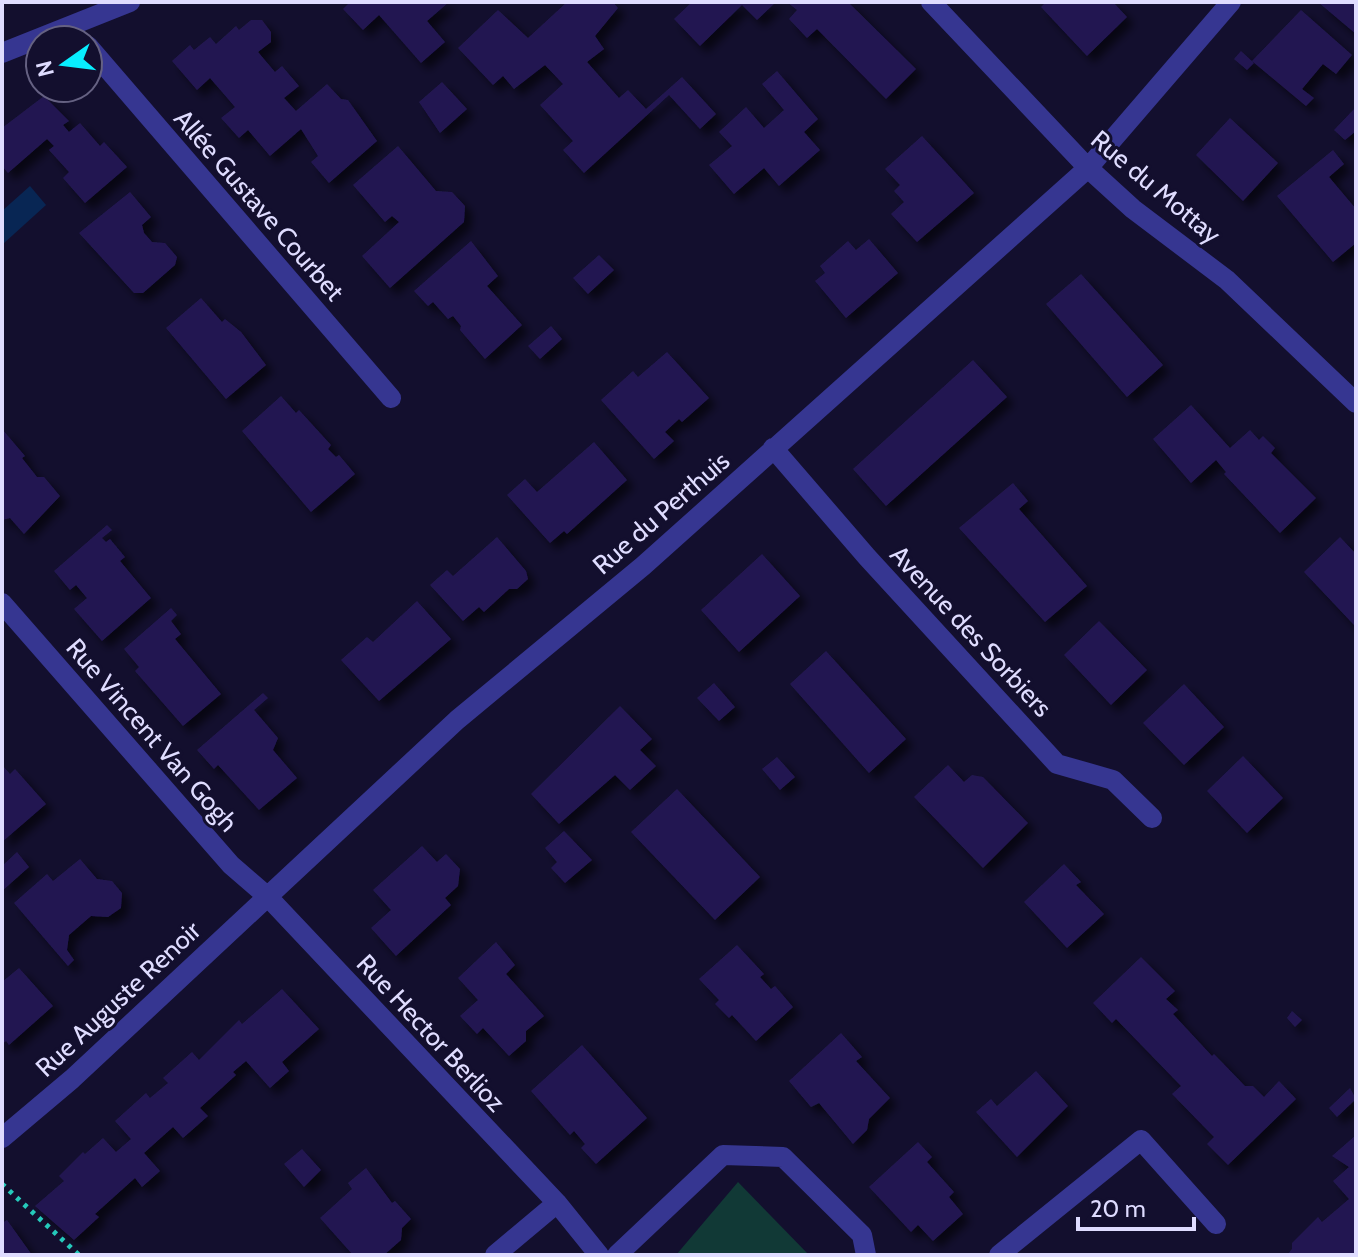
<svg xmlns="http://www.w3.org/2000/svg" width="1358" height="1257" viewBox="0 0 1358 1257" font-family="Cabin,sans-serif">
	<defs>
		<filter id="shadow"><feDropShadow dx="7" dy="7" stdDeviation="4" flood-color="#0009"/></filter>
	</defs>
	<rect width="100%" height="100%" fill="#130f2e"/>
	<path fill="#113936" d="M738,1182l71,73h-133z"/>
	<path fill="#082654" d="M30,186l16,19 -43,39 -1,-33z"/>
	<path fill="#231951" filter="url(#shadow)" d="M350,2h99l-22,19 18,21 -24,21 -42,-48 -16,15 -20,-21z
		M567,2h46l5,6 -23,28 9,13 -17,13 32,36 9,-8 18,19 36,-32 34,37 -16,15 -31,-34 -85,78 -21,-23 10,-9 -33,-36 23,-21 -18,-19 -31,24 -11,-13 -10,9 -35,-37 40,-38 30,28z
		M692,2h84l-19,18 -15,-15 -42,41 -26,-27z
		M787,2h61l68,67 -30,30 -69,-70 -10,9 -18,-19 8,-9z
		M1046,2h67l14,15 -40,39 -46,-49z
		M1318,2h38v32z
		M1301,10l51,45 -16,19 -13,-10 -21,25 12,9 -8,8 -54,-45z
		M251,20h11l9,12v10l-13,10 17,20 7,-6 17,20 -15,12 12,13 31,-27 14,15 7,1 29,41 -48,42 -18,-21 7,-6 -17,-27 -31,27 -22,-26 -9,8 -18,-20 14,-11 -25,-29 -13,12 -25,-29 18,-16 4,5 16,-13 6,7 20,-18 3,4z
		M1241,51l13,12 -7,7 -13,-11z
		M777,71l41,48 -14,13 16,18 -41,36 -15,-18 -30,26 -25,-29 23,-19 -13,-14 27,-25 18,21 20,-18 -22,-26z
		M442,82l25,27 -27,24 -21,-31z
		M44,96l25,25 -6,4 6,7 11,-9 20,23 4,-4 23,25 -42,36 -22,-25 6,-6 -20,-22 5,-4 -7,-7 -39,34 -6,-7v-38z
		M1356,107v24l-11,9 -11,-10z
		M1230,118l48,45 -35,38 -47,-46z
		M922,136l52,57 -57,49 -26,-28 13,-12 -10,-11 6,-6 -15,-16z
		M398,146l38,45 16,1 13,14 -1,16 -74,66 -28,-32 37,-34 -7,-6 -7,6 -32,-37z
		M1333,150l11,14 -15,13 27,32v34l-23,19 -56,-66z
		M130,192l21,25 -9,8 2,8 8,9 13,1 12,14 -2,8 -32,28h-9l-55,-60z
		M869,239l29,34 -52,45 -31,-37 10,-8 -5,-7 28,-25 8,9z
		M471,241l27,35 -11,10 35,39 -37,34 -25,-29 1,-4 -8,-10 -5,3 -15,-17 -5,4 -14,-15z
		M599,255l15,15 -26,24 -15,-16z
		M1081,274l82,91 -36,32 -81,-93z
		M201,298l21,24 3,-3 16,13 25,33 -40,34 -60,-71z
		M551,326l11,13 -22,20 -12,-13z
		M667,352l42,46 -27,24 -3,-3 -14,13 9,9 -20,18 -53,-59 32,-29 5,6z
		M973,360l34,37 -121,109 -33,-37z
		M281,396l15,17 3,-3 32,35 -3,4 8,8 3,-2 16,19 -44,38 -69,-81z
		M1191,405l39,43 20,-18 9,10 4,-4 12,12 -4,5 45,45 -36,35 -56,-59 2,-2 -10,-12 -25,23 -38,-44z
		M2,429l23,27 -3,2 15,19h7l16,19 -36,38 -14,-16 -8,2z
		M594,442l33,38 -60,54 -3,-3 -14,12 -43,-48 18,-16 12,13z
		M1013,483l15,18 -9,8 68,77 -42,36 -86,-94z
		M107,525l5,5 -10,8 4,4 4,-3 15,18 -5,4 31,37 -49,43 -28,-32 13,-11 -11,-13 -6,5 -16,-19z
		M497,537l29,34 2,8 -11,10h-8l-25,23 -5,-5 -16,14 -33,-36 17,-15 6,6z
		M1340,537l16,17 -2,71 -50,-53z
		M762,554l38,42 -61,56 -38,-42z
		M417,601l34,38 -72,62 -38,-41 26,-23 6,5z
		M171,608l6,7 -6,6 10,13 -6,5 46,55 -38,32 -48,-55 4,-4 -15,-18z
		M1099,621l48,49 -36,35 -47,-50z
		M826,651l80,88 -37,34 -79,-89z
		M714,683l21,24 -16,14 -22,-23z
		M1184,684l40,43 -40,38 -41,-42z
		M263,693l5,5 -14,12 24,28 -5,12 24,28 -38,32 -41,-45 -4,4 -17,-19z
		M620,706l32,33 -12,11 16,16 -26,24 -15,-15 -56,49 -28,-30z
		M1243,756l40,42 -36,35 -40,-42z
		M777,757l18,20 -15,13 -18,-21z
		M2,765l8,9 5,-5 31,35 -44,38z
		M948,765l16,17 8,-7 11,2 45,46 -45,45 -69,-71z
		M677,789l83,88 -45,43 -84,-88z
		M564,831l28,29 -27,23 -14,-15 6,-6 -12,-14z
		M422,846l15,16 9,-8 14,15 -2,17 -13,12 6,7 -55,51 -25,-28 20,-18 -18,-20z
		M17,852l12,15 -27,24v-25z
		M80,859l17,20 15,2 10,12 -1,15 -13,9 -17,-1 -22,19 -2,15 7,10 -6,6 -54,-63 33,-29 6,7z
		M1064,864l17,18 -5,3 28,29 -37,34 -43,-46z
		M496,942l19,23 -9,9 38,42 -18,15v10l-17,15 -26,-28 -6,6 -17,-18 18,-16 -20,-22z
		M737,945l27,29 -4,3 11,12 4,-3 18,21 -37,34 -24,-26 -3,3 -14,-14 4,-4 -20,-21z
		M1141,957l34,34 -9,8 12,11 -5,4 39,42 2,-2 31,32h8l11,11 15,-16 17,18 -68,66 -21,-21 7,-7 -42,-43 9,-8 -65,-67 -4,4 -19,-20z
		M19,968l34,38 -44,39 -3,-4 -4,3v-62z
		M282,989l37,40 -37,33 7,9 -19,17 -24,-27 -13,11 3,3 -36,33 8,8 -25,22 -10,-11 -29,26 16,18 -18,16 -7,-9 -40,36 4,3 -25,23 -39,-34 29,-25 -5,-5 24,-24 2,2 18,-16 13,14 15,-13 -16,-18 31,-28 4,5 18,-15 -5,-5 29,-26 7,8 40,-40 3,4z
		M1292,1011l10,9 -7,7 -8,-9z
		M841,1033l21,24 -6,4 34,37 -21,21 -2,11 -14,14 -34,-41 -8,4 -22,-26z
		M582,1045l65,73 -51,46 -15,-16 4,-4 -11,-13 -4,4 -39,-44z
		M1036,1071l32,35 -51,51 -41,-45 15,-13 6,7z
		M1350,1088l6,11 -19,18 -8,-9z
		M1356,1135v120h-69l5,-6v-6l26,-26 4,5 27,-23 -16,-18 16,-14 -17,-11z
		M918,1142l14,15 -5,5 27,30 -5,5 14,17 -30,27 -15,-16 -7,7 -42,-45z
		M302,1149l19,21 -17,17 -20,-23z
		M366,1168l26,35 3,-2 16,18 -9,9 -1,12 -17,15h-31l-33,-37 32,-29 -4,-6z
		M7,1220l25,35h-30v-32z"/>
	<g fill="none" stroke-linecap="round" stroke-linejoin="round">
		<path stroke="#25cabb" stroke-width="5" stroke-dasharray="4 6" stroke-linecap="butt" d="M2,1184l77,71"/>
		<path stroke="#363691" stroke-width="20" d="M931,2l157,166 45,41 94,71 129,123
			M88,46l303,352
			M2,53l128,-51
			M773,448l94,109 190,207 56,16 39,38
			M2,603l229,262 37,32 289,306 42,52
			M2,1138l70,-59 385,-359 186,-154 445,-398 143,-166
			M495,1255l62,-52
			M617,1255l106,-100 60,2 79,78 4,20
			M999,1255l142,-115 75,84"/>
	</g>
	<g text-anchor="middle" stroke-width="6" stroke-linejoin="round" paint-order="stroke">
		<g font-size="26" fill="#dfdcff" stroke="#130f2e">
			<text transform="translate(1156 187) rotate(40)" y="9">Rue du Mottay</text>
			<text transform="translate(259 205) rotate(49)" y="9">Allée Gustave Courbet</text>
			<text transform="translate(661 513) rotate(-41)" y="9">Rue du Perthuis</text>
			<text transform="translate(971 631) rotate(47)" y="9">Avenue des Sorbiers</text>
			<text transform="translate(152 735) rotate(49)" y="9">Rue Vincent Van Gogh</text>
			<text transform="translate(118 999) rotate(-43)" y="9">Rue Auguste Renoir</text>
			<text transform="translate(431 1033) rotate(47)" y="9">Rue Hector Berlioz</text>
		</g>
	</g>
	<rect width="1358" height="1257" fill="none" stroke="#dfdcff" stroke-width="8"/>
	<g transform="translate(64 64) rotate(256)"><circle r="38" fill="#130f2e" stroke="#656182" stroke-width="2"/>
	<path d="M0-6L14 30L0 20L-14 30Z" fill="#08eeff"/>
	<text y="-12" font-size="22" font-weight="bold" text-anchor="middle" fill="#dfdcff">N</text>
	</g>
	<path d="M1078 1217v12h116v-12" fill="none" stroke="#dfdcff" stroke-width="4"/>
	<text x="1090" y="1217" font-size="24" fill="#dfdcff" stroke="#130f2e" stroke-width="6" paint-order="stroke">20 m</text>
</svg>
